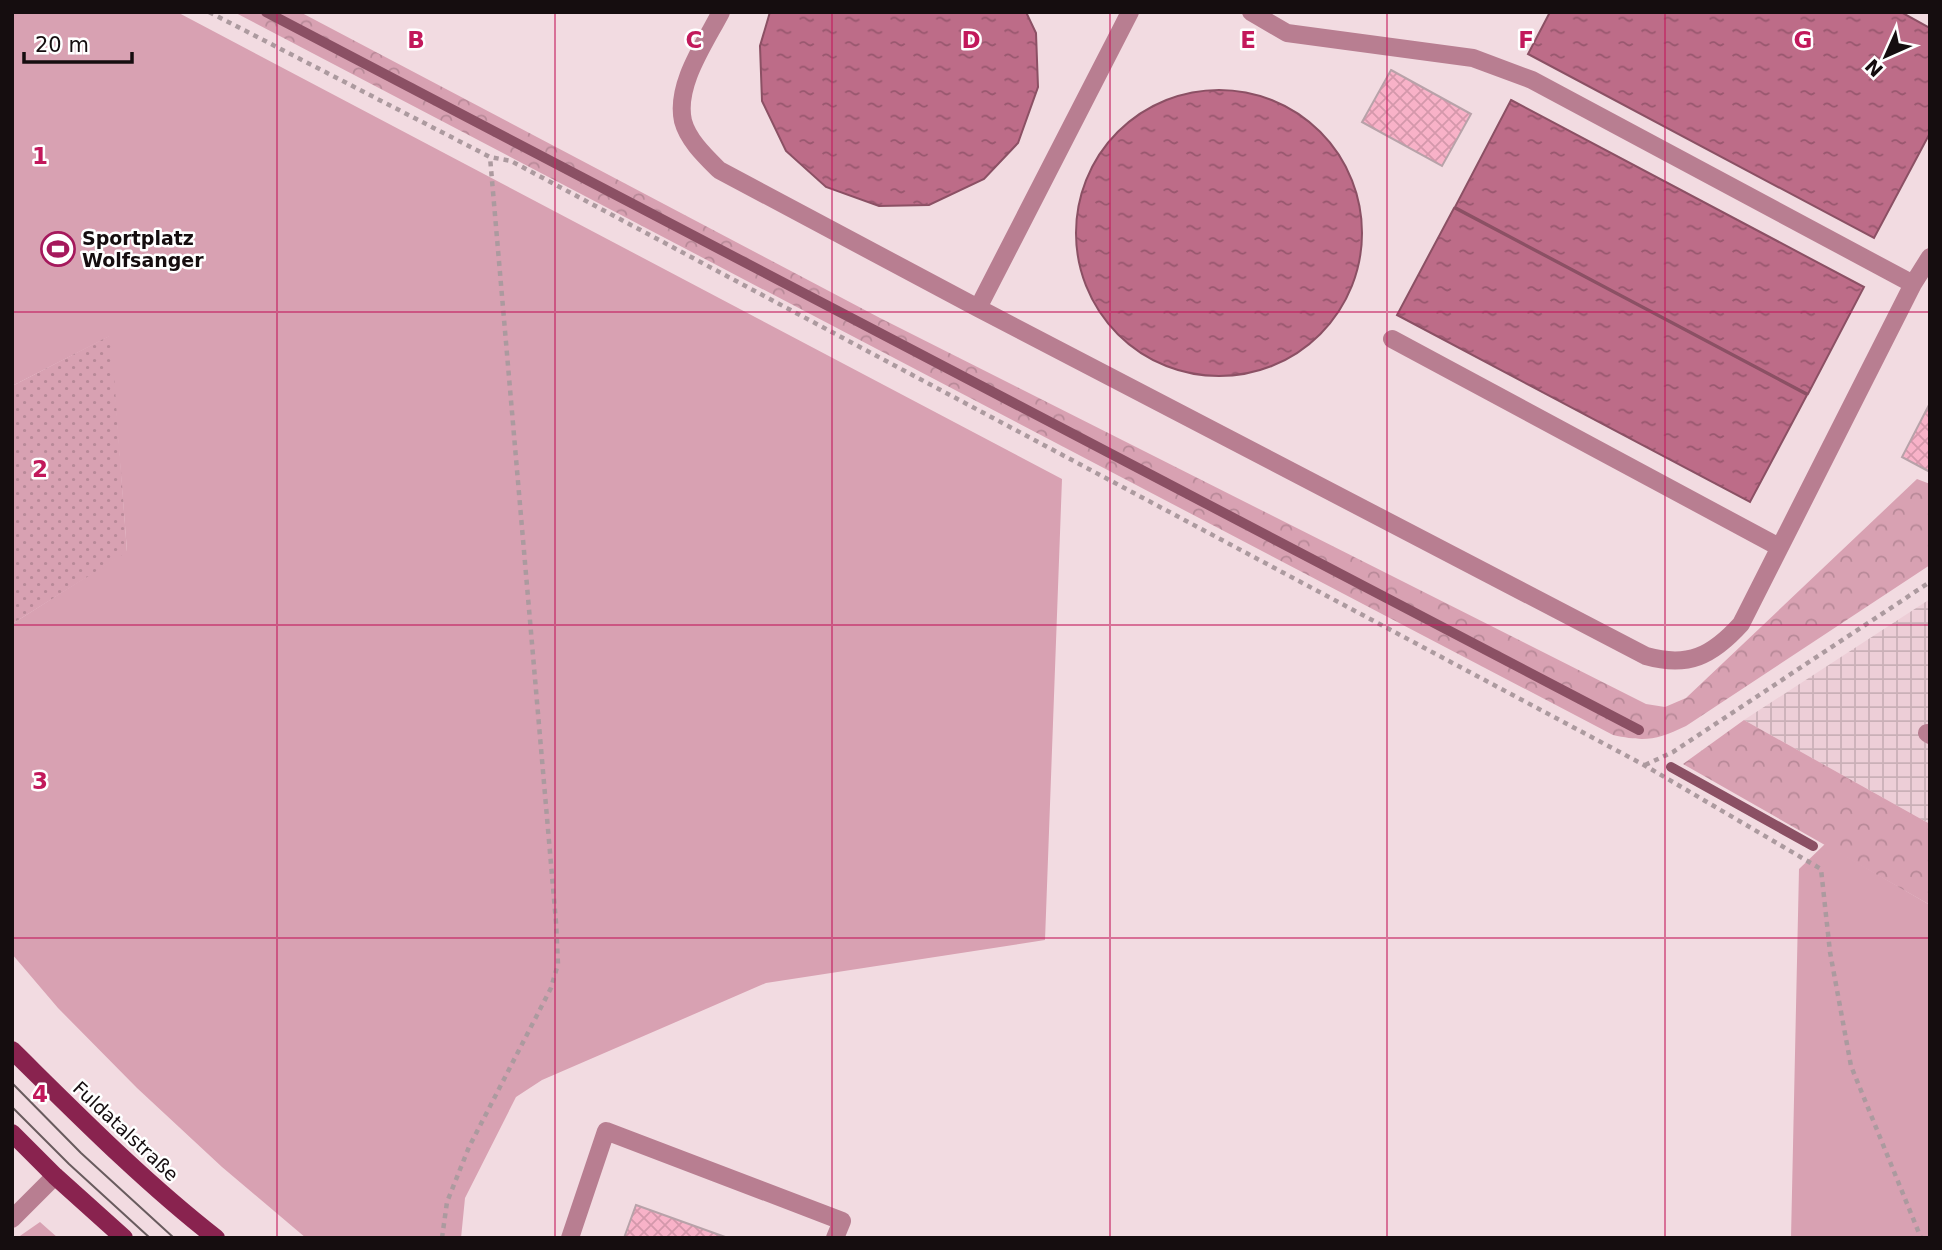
<svg xmlns="http://www.w3.org/2000/svg" width="1942" height="1250" viewBox="0 0 1942 1250" font-family="'DejaVu Sans',sans-serif">
	<defs>
		<pattern id="industrial-grid" width="8" height="8" patternUnits="userSpaceOnUse" patternTransform="scale(1.75)"><rect width="8" height="8" fill="#edced7"/><path d="M0 4h8M4 0v8" fill="none" stroke="#cab0b7"/></pattern>
		<pattern id="forest-crowns" width="20" height="18" patternUnits="userSpaceOnUse" patternTransform="scale(1.75)"><rect width="20" height="18" fill="#d8a1b2"/><path d="M2 6a3 3 0 1 1 6 0M12 15a3 3 0 1 1 6 0" fill="none" stroke="#b88998"/></pattern>
		<pattern id="garden-dots" width="8" height="8" patternUnits="userSpaceOnUse" patternTransform="scale(1.75)"><rect width="8" height="8" fill="#d8a1b2"/><path d="M2 2h.1M6 6h.1" fill="none" stroke="#b88998" stroke-width="1.8" stroke-linecap="round"/></pattern>
		<pattern id="water-ripples" width="26" height="14" patternUnits="userSpaceOnUse" patternTransform="scale(1.75)"><rect width="26" height="14" fill="#bd6c88"/><path d="M2 4q2-2 4 0t4 0M15 11q2-2 4 0t4 0" fill="none" stroke="#98576e"/></pattern>
		<pattern id="building-cross-hatch" width="8" height="8" patternUnits="userSpaceOnUse" patternTransform="scale(1.75)"><rect width="8" height="8" fill="#f8b2c8"/><path d="M0 0l8 8M0 8l8-8" fill="none" stroke="#d498ab"/></pattern>
	</defs>
	<rect width="100%" height="100%" fill="#f2dbe1"/>
	<path fill="url(#industrial-grid)" d="M1930,599v225l-186,-104z"/>
	<path fill="#d8a1b2" d="M12,12h165l885,467 -17,461 -279,43 -224,97 -26,17 -51,101 -4,40h-155l-84,-71 -85,-79 -79,-80 -46,-54v-330l115,-73 -17,-215 -98,50z
		M1825,844l105,61v333h-139l8,-369z
		M40,1222l18,16h-41z"/>
	<path fill="url(#forest-crowns)" d="M234,12h66l580,306 766,386 19,3 21,-9 231,-219 13,5v81l-244,161c-29,14 -41,16 -73,9z
		M1744,720l186,104v81l-247,-141z"/>
	<path fill="url(#garden-dots)" d="M111,335l16,217 -115,72v-238z"/>
	<path fill="url(#water-ripples)" stroke="#8b5064" stroke-width="2" d="M770,12h256l10,21 2,54 -20,56 -34,36 -55,26 -50,1 -53,-19 -40,-36 -24,-50 -2,-55z
		M1550,12h351l29,16v105l-56,105 -346,-184z
		M1076 233a143 143 0 1 1 286 0a143 143 0 1 1-286 0Z
		M1511,100l353,187 -56,107 -353,-187z
		M1454,208l353,187 -57,107 -353,-187z"/>
	<g fill="none" stroke-linecap="round" stroke-linejoin="round">
		<path stroke="#8b5064" stroke-width="10" d="M266,12l1373,718
			M1671,767l142,79"/>
	</g>
	<path fill="url(#building-cross-hatch)" stroke="#b8a2a9" stroke-width="2" d="M1391,70l80,44 -29,52 -80,-44z
		M1930,403v69l-28,-15z
		M636,1205l92,33h-104z"/>
	<g fill="none" stroke-linecap="round" stroke-linejoin="round">
		<path stroke="#ac9a9f" stroke-width="4.5" stroke-dasharray="5 5" stroke-linecap="butt" d="M209,12l281,145 21,4 1133,604 177,104 9,83 21,114 70,172
			M1645,765l28,-13 257,-170
			M442,1238l5,-36 22,-55 82,-159 7,-24 -2,-42 -66,-765"/>
		<path stroke="#b87e91" stroke-width="18" d="M721,12c-16,31 -46,73 -38,109 5,19 22,35 36,49l259,138 668,348c42,12 66,0 95,-32l172,-340 17,-27
			M1251,12l36,21 186,25 59,22 381,204
			M978,308l152,-296
			M1392,339l387,208
			M1927,733l3,2
			M12,1219l43,-43
			M570,1238l36,-107 236,90 -7,17"/>
		<path stroke="#89234f" stroke-width="18" d="M12,1050c66,65 131,131 204,188
			M12,1133l43,43 69,62"/>
		<path stroke="#695b5e" stroke-width="2" d="M12,1083l69,70 93,85
			M12,1107l57,57 81,74"/>
	</g>
	<path fill="none" stroke="#c2185b" stroke-width="2" stroke-opacity="0.55" d="M277,12v1226M555,12v1226M832,12v1226M1110,12v1226M1387,12v1226M1665,12v1226M12,312h1918M12,625h1918M12,938h1918"/>
	<defs>
		<g id="stadium-ring" transform="scale(1.75)"><circle r="9.5" fill="#fff" stroke="#a5185c" stroke-width="1.5"/><path d="M0-5a6.5 5 0 1 0 0 10a6.5 5 0 1 0 0-10ZM-3.5-1.8h7v3.6h-7Z" fill="#a5185c"/></g>
	</defs>
	<g fill-rule="evenodd">
		<use href="#stadium-ring" x="58" y="249"/>
	</g>
	<g text-anchor="middle" stroke-width="5" stroke-linejoin="round" paint-order="stroke">
		<g font-size="19" font-weight="bold" fill="#150d0f" stroke="#fff" text-anchor="start">
			<text x="82" y="245">Sportplatz<tspan x="82" dy="22">Wolfsanger</tspan></text>
		</g>
		<g font-size="19" fill="#150d0f" stroke="#fff">
			<text transform="translate(126 1131) rotate(43)" y="7">Fuldatalstraße</text>
		</g>
	</g>
	<g font-size="23" text-anchor="middle" font-weight="bold" fill="#c2185b" stroke="#fff" stroke-width="5" stroke-linejoin="round" paint-order="stroke">
		<text x="416" y="48">B</text>
		<text x="694" y="48">C</text>
		<text x="971" y="48">D</text>
		<text x="1248" y="48">E</text>
		<text x="1526" y="48">F</text>
		<text x="1803" y="48">G</text>
		<text x="40" y="164">1</text>
		<text x="40" y="477">2</text>
		<text x="40" y="789">3</text>
		<text x="40" y="1102">4</text>
	</g>
	<rect width="1942" height="1250" fill="none" stroke="#150d0f" stroke-width="28"/>
	<g transform="translate(1886 56) rotate(225)" stroke="#ffffff" stroke-width="5" paint-order="stroke">
	<path d="M0-5L12 26L0 18L-12 26Z" fill="#150d0f"/>
	<text y="-10" font-size="19" font-weight="bold" text-anchor="middle" fill="#150d0f">N</text>
	</g>
	<path d="M24 52v10h108v-10" fill="none" stroke="#150d0f" stroke-width="3.5"/>
	<text x="35" y="52" font-size="21" fill="#150d0f" stroke="#ffffff" stroke-width="5" paint-order="stroke">20 m</text>
</svg>
